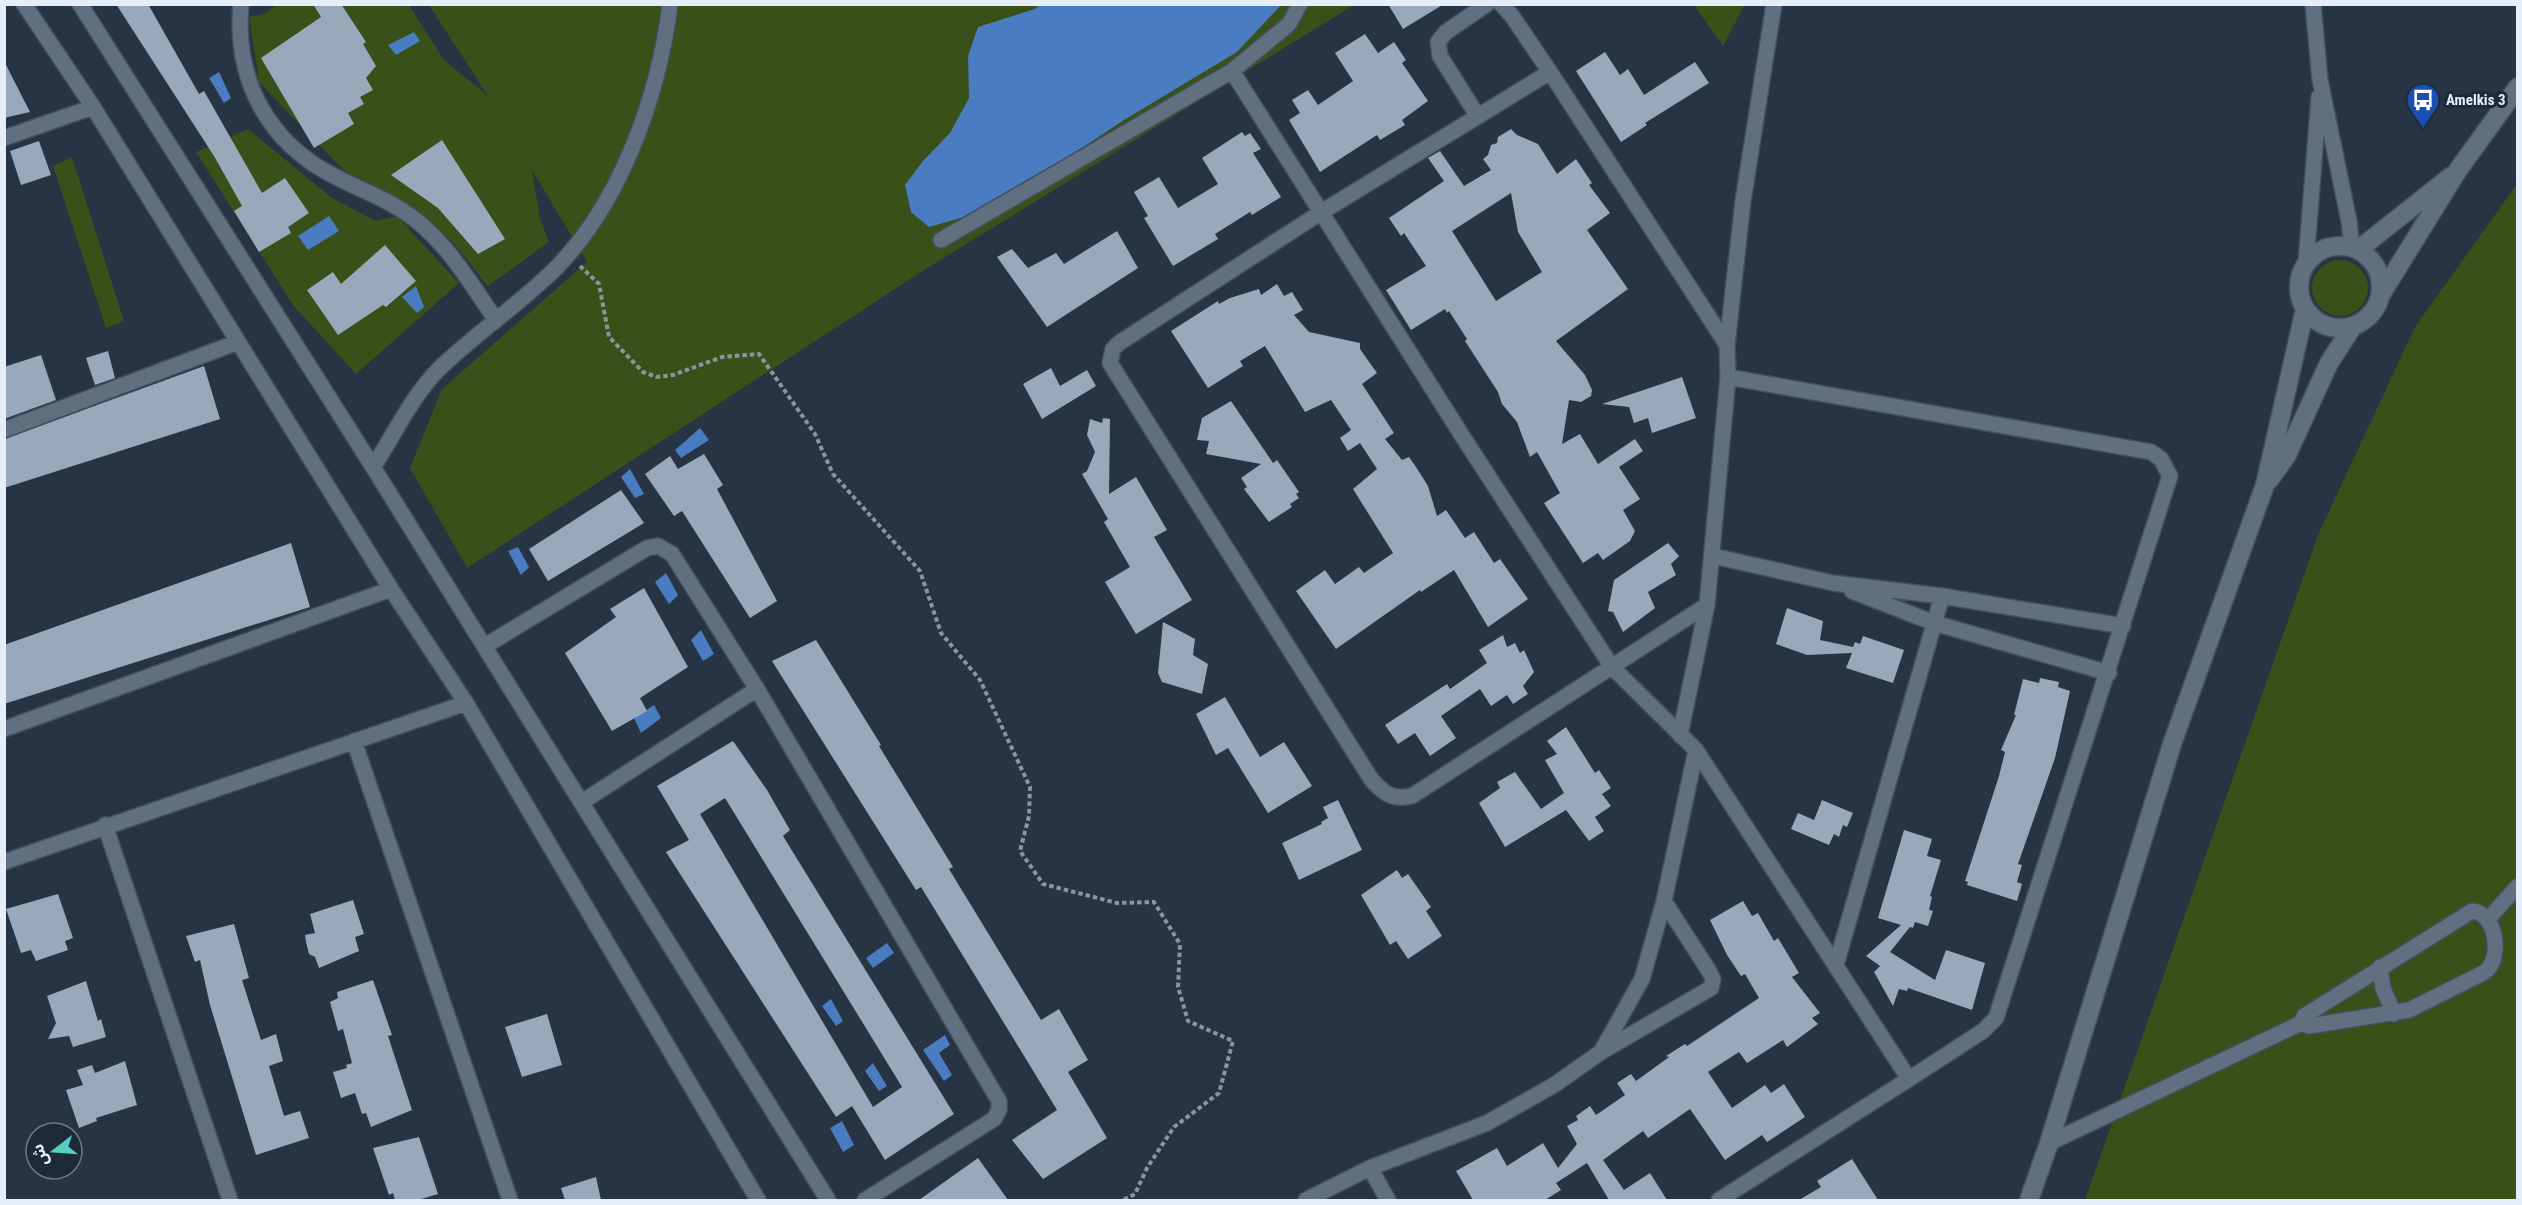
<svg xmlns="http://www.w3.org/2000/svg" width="2522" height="1205" viewBox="0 0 2522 1205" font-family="'Roboto Condensed','Noto Sans Arabic',sans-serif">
	<rect width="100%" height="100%" fill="#263443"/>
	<path fill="#395118" d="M1745,4l-22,42 -29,-41v-1z
		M277,5h132l35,55 44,36 -59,-91h925l-433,267 -454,296 -57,-100 32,-79 145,-127 -55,-92 8,48 9,24 -61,44 -38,-47 -98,-60 -93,-97 -10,-65 15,-3z
		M248,129l84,69 44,23 21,-5 62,67 -103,91 -63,-69 -97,-153z
		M72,157l52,164 -18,7 -53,-162z
		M2517,184v1016h-432l233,-665 97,-208z
		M2312 288a28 28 0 1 1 56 0a28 28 0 1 1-56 0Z"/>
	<path fill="#497cc0" d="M1040,5h241l-44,47 -113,68 -83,55 -70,40 -42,12 -18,-15 -6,-27 18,-24 27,-28 19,-35 -1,-42 10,-29 57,-18z
		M414,32l6,9 -24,14 -8,-10z
		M219,72l12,26 -7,5 -15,-25z
		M329,216l10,15 -31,19 -10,-14z
		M416,286l8,21 -7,6 -15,-16z
		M700,428l9,12 -28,18 -6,-8z
		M630,469l14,25 -9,4 -14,-21z
		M518,547l11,20 -8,8 -13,-24z
		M666,573l12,22 -9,9 -14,-22z
		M701,630l13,24 -11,7 -12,-21z
		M654,705l7,13 -20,15 -7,-15z
		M887,943l7,10 -21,15 -7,-10z
		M831,999l12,22 -7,5 -14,-20z
		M945,1035l5,10 -11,8 13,22 -8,6 -21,-31z
		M873,1063l14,23 -8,5 -14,-20z
		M842,1121l12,24 -11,7 -13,-24z"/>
	<path fill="#97a9bb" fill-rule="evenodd" d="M116,4h32l51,90 5,-3 58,102 23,-15 24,35 -21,14 3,6 -32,19 -25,-41 8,-5 -28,-50z
		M313,4h28l25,38 -3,2 13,22 -10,12 7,12 -13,7 4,7 -16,9 6,11 -40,24 -53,-90 60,-41z
		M1388,4h56l-41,25z
		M1365,34l13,19 16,-11 12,18 -4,3 26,38 -26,19 3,5 -25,15 -3,-5 -57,37 -31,-52 11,-7 -8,-13 16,-10 10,15 35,-24 -18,-28z
		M1605,52l15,23 8,-6 16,26 51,-33 14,21 -64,40 2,2 -26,17 -45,-71z
		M4,61l26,51 -26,6z
		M1511,129l6,6 21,9 19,30 19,-15 16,24 -3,2 21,28 -23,17 41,59 -72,52 29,34 7,15 -1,6 -10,6 -12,-2 -7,44 18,-10 18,30 37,-25 8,12 -24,16 21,32 -17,11 12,21 -5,10 -27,19 -5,-7 -15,10 -39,-60 16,-10 -23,-41 -7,5 -13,-35 -15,-18 -4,-12 -33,-51 2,-2 -18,-28 -2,2 -2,-4 -34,21 -25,-40 40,-24 -22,-33 -3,3 -12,-18 55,-37 -16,-23 12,-7 24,35 27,-16 -8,-11 5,-4 3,-10 6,-2 1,-6zM1511,193l7,39 24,40 -46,29 -44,-70z
		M1242,132l3,4 5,-3 11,16 -8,4 28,44 -29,18 -2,-3 -35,22 3,5 -45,27 -29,-48 4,-2 -14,-24 25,-15 19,31 40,-24 -16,-26z
		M442,140l63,99 -27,15 -40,-46 -47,-33z
		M39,141l12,34 -30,10 -11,-34z
		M1117,231l21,37 -91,59 -50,-70 15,-8 16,19 28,-15 8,11z
		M385,245l31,36 -30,26 -3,-2 -45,30 -31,-45 26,-18 8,12z
		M1277,284l7,12 8,-4 11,18 -9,5 15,17 51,11v6l17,24 -15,11 32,49 -9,6 17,21 7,-3 7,10 12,19 9,30 9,-6 19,28 9,-6 20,31 6,-4 28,40 -40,28 -34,-57 -33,22 -1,-2 -84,59 -40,-58 29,-21 10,14 24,-17 5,6 29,-20 -40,-64 24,-20 -17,-26 -12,8 -8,-13 11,-8 -20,-30 -26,12 -40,-66 -25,15 3,5 -35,22 -37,-57 47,-30 1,3 11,-6 29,-9 2,6z
		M108,351l7,27 -20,7 -9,-27z
		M41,355l15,45 -52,19v-52z
		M204,366l16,53 -216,69v-49z
		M1051,368l9,18 27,-16 9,16 -54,33 -19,-35z
		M1682,377l14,41 -44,15 -4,-15 -14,5 -5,-16 -27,-3z
		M1231,401l42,62 4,-3 22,32 -3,2 3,4 -9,6 2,3 -23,15 -25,-33 3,-2 -6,-9 20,-14 -55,-10 3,-13 -12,-1 5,-22z
		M1103,418l7,1 -1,75 27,-17 31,53 -13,7 38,63 -56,34 -31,-52 25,-15 -26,-45 4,-3 -26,-45 5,-3 8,-19 -8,-17 3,-16 12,4z
		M704,454l19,31 -6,4 60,112 -27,17 -68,-107 -8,5 -29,-42 25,-18 8,13z
		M621,490l23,33 -96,58 -19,-32z
		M291,543l19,64 -306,97v-59z
		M1668,543l11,13 -8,8 5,11 -28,17 7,16 -32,24 -10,-20 -5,-1 6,-31z
		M644,588l44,79 -48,31 7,13 -35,20 -47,-78 51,-36 -6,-8z
		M1787,608l36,13 -3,19 33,7 2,-5 5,2 3,-8 41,14 -11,33 -47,-15 6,-15 -45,2 -31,-11z
		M1163,622l32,17 -2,16 15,9 -6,30 -40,-12 -4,-9z
		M1503,635l4,12 8,-4 5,10 4,-3 10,22 -11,14 5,8 -15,10 -6,-9 -16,11 -11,-17 -39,27 15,22 -26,18 -15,-23 -17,11 -13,-19 62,-41 3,5 37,-26 -8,-13z
		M816,640l65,105 -2,1 74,121 -4,2 92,151 18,-11 29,51 -20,12 39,66 -64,41 -31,-39 45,-30 -136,-223 -5,3 -144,-229z
		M2040,678l19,4 -1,5 12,4 -15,67 -37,106 4,1 -5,17 5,2 -5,17 -50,-16 1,-3 -3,-1 34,-105 6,-24 -4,-2 15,-35h-2l9,-36 16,4z
		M1225,697l35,60 24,-15 28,44 -44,27 -40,-65 -12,7 -20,-41z
		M1566,727l29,46 4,-3 12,18 -9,6 9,12 -16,11 9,14 -15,10 -23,-31 -61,37 -26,-44 21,-15 -3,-6 18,-10 26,37 23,-16 -19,-33 12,-6 -10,-13z
		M733,741l34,49 23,40 -7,6 171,278 -69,46 -33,-54 -16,11 -170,-265 23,-12 -32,-54zM725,798l177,289 -29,20 -173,-293z
		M1338,800l24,50 -63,30 -17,-37 40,-19 -1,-2 7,-4 -5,-11z
		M1822,800l31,13 -6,14 -4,-2 -4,12 -5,-3 -5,11 -38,-16 7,-16 16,7z
		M1904,830l28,9 -5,17 14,4 -11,36 2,1 -3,13 4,1 -5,15 -13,-4 -2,6 -3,-1 -20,25 45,28 11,-30 39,13 -13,47 -64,-22 -1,3 -8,-2 -6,17 -19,-34 6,-6 -14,-10 35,-31 -23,-7z
		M1397,870l5,8 6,-4 23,33 -5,4 16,25 -34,23 -12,-18 -6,4 -29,-50z
		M58,894l15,44 -8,3 3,9 -32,11 -5,-11 -10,3 -15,-44z
		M353,900l11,34 -9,3 4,14 -40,17 -4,-11 -6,-3 -3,-12 -1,-7 10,-2 -5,-19z
		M1743,901l9,15 6,-3 16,28 4,-3 21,35 -7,4 28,36 -8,5 6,6 -31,23 -4,-7 -36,23 -8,-11 -31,20 24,36 33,-23 6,8 13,-9 21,33 -38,25 -5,-7 -37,25 -35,-51 -42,29 -5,-7 -40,29 21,30 26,-17 17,27h-58l-22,-37 -31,20 5,7 -16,10h-72l-17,-29 41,-23 10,18 36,-23 15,25 19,-24 -10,-18 11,-6 -2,-4 14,-10 6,9 29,-20 -8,-12 14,-9 5,7 33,-24 -3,-1 19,-12 2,2 72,-48 -14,-24 -4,2 -14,-21 -17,-35z
		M234,924l15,54 -7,2 19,60 15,-6 7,27 -14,5 15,50 16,-5 9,27 -53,17 -46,-150 -10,-45 -5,2 -9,-26z
		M373,980l19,55 -4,1 24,74 -41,17 -5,-14 -4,1 -7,-21 -14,5 -8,-26 14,-4 -1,-3 6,-2 -9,-34 -5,2 -8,-29 8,-4 -1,-6z
		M86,981l12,40 3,-2 5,18 -33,10 -4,-11 -21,3 8,-16 -9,-27z
		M547,1014l15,51 -40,12 -17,-50z
		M125,1061l12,44 -41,13 1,3 -18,7 -13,-38 17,-5 -6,-15 15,-5 3,8z
		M419,1137l19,57 -20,6h-23l-2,-7 -4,2 -16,-47z
		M978,1158l30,42h-89z
		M1852,1159l26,41h-79l22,-13 -4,-6z
		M596,1177l5,23h-36l-4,-12z"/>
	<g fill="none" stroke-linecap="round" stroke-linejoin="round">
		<g stroke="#424f5c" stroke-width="18">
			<path id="street" d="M24,4l69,103 298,482 75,114 292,497
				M80,4l293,463 455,733
				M241,4c-7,76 27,139 95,173 25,13 54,23 77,41 36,27 57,65 83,102
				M1501,4l11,12 38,56 177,273
				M2313,4l7,76 29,141 3,26
				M1232,71l229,363 151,233 84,83 213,329
				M1550,72l-230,141 -201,130 -6,6 -3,14 261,416c13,15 21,21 41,17l295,-191
				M1477,115l-37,-59 -2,-14 8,-10 41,-28
				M4,138l89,-31
				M941,240l291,-169 57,-47 11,-20
				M2306,263l13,-166
				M4,430l234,-88
				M373,467c21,-32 39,-71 66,-98 37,-36 81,-65 117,-101 65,-66 103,-173 114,-264
				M1713,556l120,27 109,13 181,30
				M1852,591l82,32 175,50
				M485,646l162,-98 11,-2 14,8 85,135 242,412v9l-5,9 -129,81
				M4,729l387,-140
				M1680,735l27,-130 21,-228 -1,-32 16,-144 31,-197
				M354,741l156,459
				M582,802l175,-113
				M105,825l125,375
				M4,862l462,-159
				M2472,911c24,1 31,47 13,61l-76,38 -100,16 -8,-3 3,-7z
				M2488,919l30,-33
				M1836,965l106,-369
				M2380,967l3,21 11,26
				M1601,1052l110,-64 2,-9 -4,-8 -45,-70
				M2049,1143l252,-120
				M1370,1168l18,32
				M1306,1200l64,-32 117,-45 67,-38 47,-33 41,-73 22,-78 32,-151
				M1719,1200l190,-121 74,-48 13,-13 174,-542 -9,-17 -10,-7 -423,-75"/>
		</g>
		<g stroke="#424f5c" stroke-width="21">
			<path id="secondary" d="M2299 287a41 41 0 1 1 82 0a41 41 0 1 1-82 0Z
				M2358,250l92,-73
				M2380,296l78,-126 60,-83
				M2270,479l17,-24 42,-92 24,-37
				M2029,1200l20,-57 124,-402 92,-256 40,-176"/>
		</g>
		<path stroke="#8995a1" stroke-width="4" stroke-dasharray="4.5 3" stroke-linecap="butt" d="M580,266l19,18 10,53 34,35 14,5 16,-2 49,-18 37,-3 56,80 18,40 87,97 21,62 39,47 50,107 -1,29 -9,35 23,33 74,19 37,-1 26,42 -2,43 10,34 45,20 -14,52 -45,34 -27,41 -12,26 -12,6"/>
		<use href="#street" stroke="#607081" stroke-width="15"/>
		<use href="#secondary" stroke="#607081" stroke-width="18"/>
	</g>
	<defs>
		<g id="bus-pin" transform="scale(1.725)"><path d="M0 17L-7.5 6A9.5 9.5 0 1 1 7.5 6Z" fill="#1a4fb4" stroke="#1c2a39"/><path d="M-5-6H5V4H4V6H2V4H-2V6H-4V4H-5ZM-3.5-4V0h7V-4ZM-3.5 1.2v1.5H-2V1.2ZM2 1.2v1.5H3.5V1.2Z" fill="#fff"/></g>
	</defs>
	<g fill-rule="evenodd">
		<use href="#bus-pin" x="2423" y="100"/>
	</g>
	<g text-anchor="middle" stroke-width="6" stroke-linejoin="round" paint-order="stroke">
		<g font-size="15" font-weight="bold" fill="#e6eff9" stroke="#1c2a39" text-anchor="start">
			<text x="2446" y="105">Amelkis 3</text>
		</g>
	</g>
	<rect width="2522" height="1205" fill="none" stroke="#e6eff9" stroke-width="12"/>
	<g transform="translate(54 1151) rotate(253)"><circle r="28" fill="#1c2a39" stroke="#6d7986" stroke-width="1.5"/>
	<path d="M0-4.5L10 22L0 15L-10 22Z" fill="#56cec3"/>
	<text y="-9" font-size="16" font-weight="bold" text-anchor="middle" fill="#e6eff9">ش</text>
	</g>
</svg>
